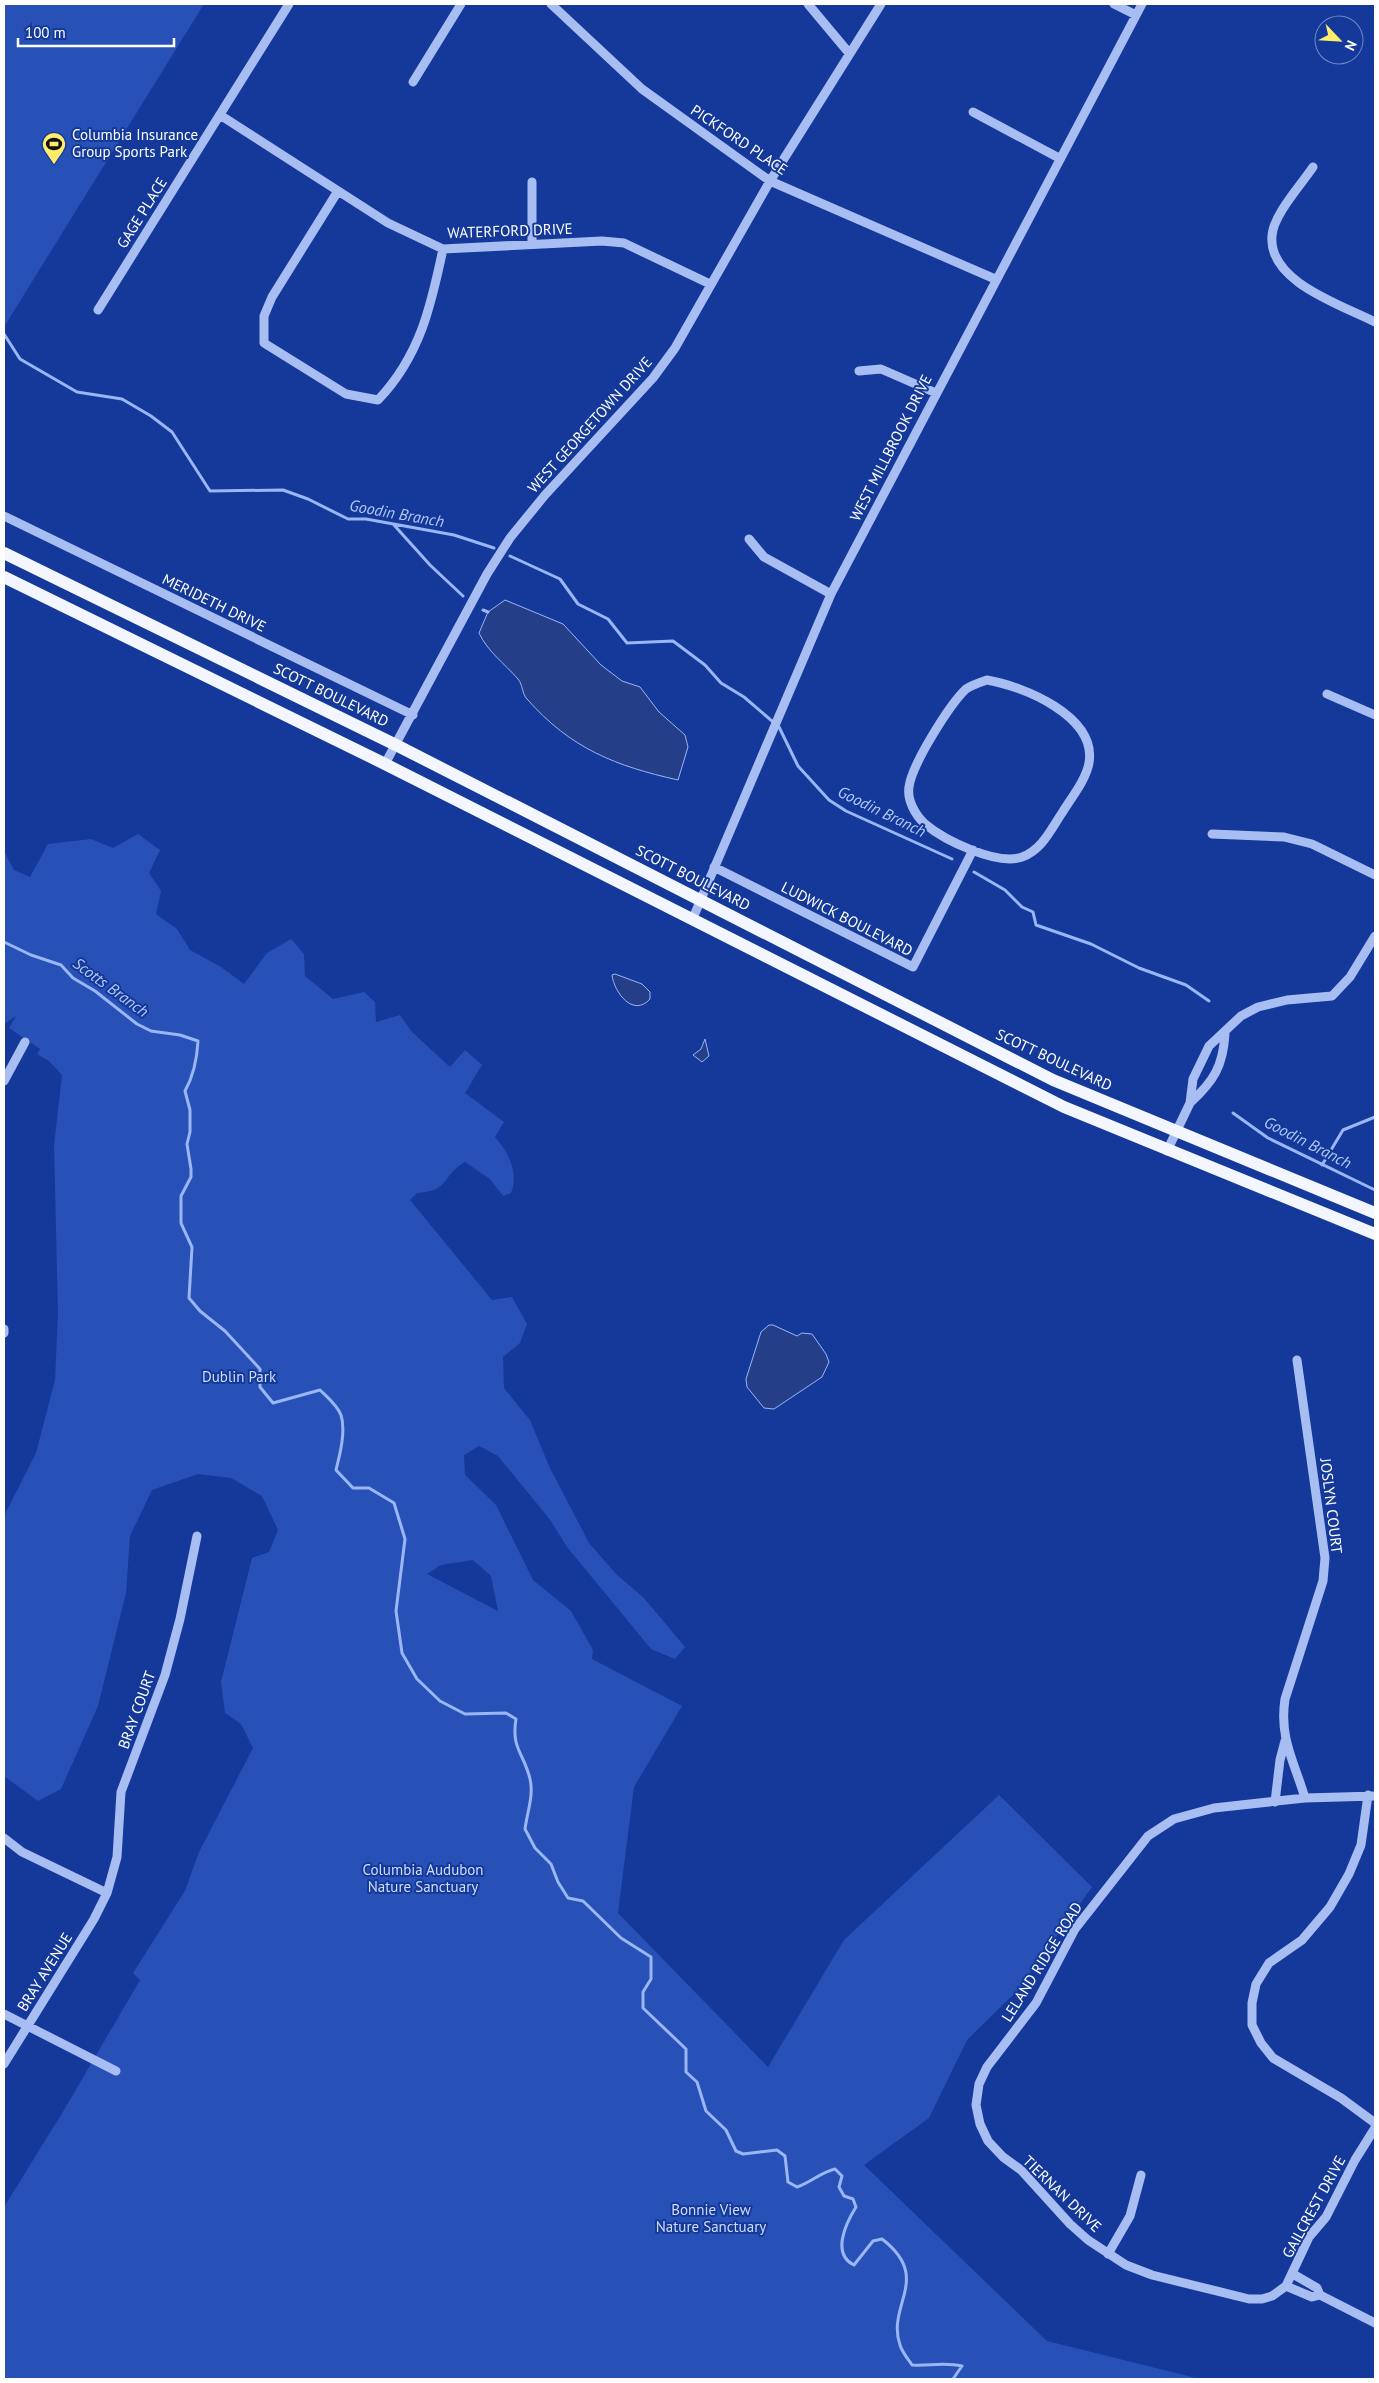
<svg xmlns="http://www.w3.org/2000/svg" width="1379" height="2383" viewBox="0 0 1379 2383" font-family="'PT Sans',sans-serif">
	<rect width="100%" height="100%" fill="#14399a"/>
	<path fill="#2751b7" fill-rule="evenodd" d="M4,4h200l-200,323z
		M138,834l22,16 -11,23 12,18 -5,23 21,15 13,21 31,17 23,17 23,-31 24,-14 13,15 1,22 28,23 31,-7 11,10 1,20 24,-7 12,17 38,35 15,-17 17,15 -17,28 39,29 -9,15c14,16 24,36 16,56l-8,3 -13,-17 -25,-17c-22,12 -16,30 -48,31l-7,7 82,100 20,-3 15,27 -7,19 -17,14 1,31 26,32 19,46 40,77 27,31 28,24 41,49 -10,12 -24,-10 -84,-102 -16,-26 -53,-65 -19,-10 -15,9 1,20 31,30 37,75 38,31 22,39 -1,9 90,47 -48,81 -16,126 150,154 76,-127 155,-145 93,92 -75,104 -50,49 -38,78 -65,47 183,176 153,38h-1196v-172l60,-97 76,-130 -7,-7 52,-82 14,-39 54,-104 -12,-24 -16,-11 -4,-31 31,-124 17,-6 9,-22 -16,-34 -31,-18 -33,-4 -46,16 -22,46 -4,57 -28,113 -37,83 -23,12 -34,-25v-260l32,-63 19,-73 3,-67 -4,-168 8,-70 -13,-14 -12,-7 3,-5 -31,-21 7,-12 -12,8v-173l10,19 16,7 18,-33 43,-5 22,9zM473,1560l18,16 7,35 -71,-37 14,-9z"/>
	<path fill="#243f88" stroke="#9ab6f6" d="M505,600l58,24 38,41 21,16 18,6 19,25 26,23 3,12 -10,33c-62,-14 -107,-31 -151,-81 -5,-5 -4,-14 -9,-20 -14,-16 -30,-27 -39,-46l9,-21z
		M615,974l27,10 8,8v7c-17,19 -36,-7 -38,-24z
		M705,1039l4,17 -7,6 -9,-7 8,-6z
		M769,1325h4l24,11 5,-3 10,1 14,20 3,8 -7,15 -48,32 -10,-1 -17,-21 -1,-8 15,-47z"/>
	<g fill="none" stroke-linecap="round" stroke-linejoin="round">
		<path stroke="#9ab6f6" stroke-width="3" d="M4,334l16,25 57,33 45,7 29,17 21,16 38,59 73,-1 25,9 40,20h18l88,16 40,13
			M394,525l36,40 33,31
			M510,556l50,23 18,25 30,15 19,24 46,-2 32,24 16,18 23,14 35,30 19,39 31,34 17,11 106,48
			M483,610l5,2
			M974,872l31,18 17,17 11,5 3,13 55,19 48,24 47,17 23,16
			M4,942l27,13 30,10 12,13 22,13 42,33 14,7 29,4 18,6c-1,19 -4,34 -13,50l5,19v22l-3,12 4,25v8l-10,19v27l11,24 -3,51 11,13 25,20 35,38v18l13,16 47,-13c7,7 17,15 21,25 5,16 -1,39 -5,55l17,18h16l25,15 11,36 -9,72 6,42 15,26 23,22 25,13 41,-1 10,6c-5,30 8,34 14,60 4,16 -3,34 -5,50l10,19 16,16 7,18 10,16 15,3 38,37 30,19v22l-8,13v16l43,41v23l11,10 9,29 20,19 10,21 7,3 34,-4 8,6 3,26 9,5c15,-5 24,-15 38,-18l7,7 -3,11 5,9 9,3 3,8c-10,16 -25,47 -2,58l19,-24 9,-2c51,39 4,66 18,106 2,7 8,14 12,20 17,1 32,-3 50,1l-9,13
			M1233,1113l35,25 107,52
			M1322,1165l21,-35 32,-13"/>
		<path stroke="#a8bef3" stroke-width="9" d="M551,4l91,85 128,92 225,98
			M808,4l41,49
			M1114,4l22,11
			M413,82l48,-78
			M973,112l86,46
			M220,115l168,108 55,26 159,-8 22,2 86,41
			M1313,167c-12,18 -40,48 -41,69 -4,46 70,69 103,86
			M532,182v62
			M338,191l-66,106 -8,19v27l82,51 32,6c42,-44 53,-94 65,-151
			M98,310l191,-306
			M859,371l22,-2 55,24
			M4,516l409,199
			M749,539l15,18 67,37
			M987,680c36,6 110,36 102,83 -3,17 -18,35 -27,50 -11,16 -20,37 -40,44 -25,9 -78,-17 -97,-33 -10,-9 -18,-24 -16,-37 3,-23 41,-83 57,-98 6,-4 15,-7 21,-9z
			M1327,694l48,21
			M385,764l102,-190 23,-36 35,-43 108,-117 22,-30 95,-167 111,-177
			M1212,834l72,3 28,7 63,31
			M714,867l199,100 60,-117
			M693,918l138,-324 311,-590
			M4,1081l21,-39
			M1190,1103c24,-22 33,-37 35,-69
			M1167,1151l23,-48 3,-24 16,-33 32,-30 17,-9 29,-7 45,-4 18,-19 25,-41
			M4,1329v4
			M1297,1360l28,198 -2,23 -38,118c-6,39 9,62 20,99
			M1368,1795l-7,50 -12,29 -19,33 -28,33 -33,23 -13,21 -4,19v22l9,18 12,15 68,40 34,25
			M1375,1796l-70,2 -91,10 -40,11 -26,17 -73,93 -39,74 -49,64 -8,17 -3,21 4,19 8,17 15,16 18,13 49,54 18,16 38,25 26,10 97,24h13l10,-3 14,-10 23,-49 17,-20 29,-57 20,-32
			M1275,1802l5,-42 5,-19
			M4,1838l18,14 85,41
			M4,2014l112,57
			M4,2064l90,-145 13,-26 10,-36 4,-65 44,-117 15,-56 17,-83
			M1108,2254l22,-38 11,-41
			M1293,2274l24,14 3,7
			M1286,2286l26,11 8,-2 55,28"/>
		<path stroke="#f4f6ff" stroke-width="12" d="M4,553l392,192 657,335 322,133
			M4,577l381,187 679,343 311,127"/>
	</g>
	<defs>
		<g id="stadium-pin" transform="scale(1.25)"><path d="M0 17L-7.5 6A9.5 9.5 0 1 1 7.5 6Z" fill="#ffec6a" stroke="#14399a"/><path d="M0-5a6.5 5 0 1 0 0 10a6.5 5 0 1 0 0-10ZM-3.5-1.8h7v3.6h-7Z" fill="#111"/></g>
	</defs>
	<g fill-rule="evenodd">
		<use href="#stadium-pin" x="54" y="144"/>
	</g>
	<g text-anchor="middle" stroke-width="4" stroke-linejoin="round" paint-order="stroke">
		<g font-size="15" fill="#fff" stroke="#14399a" text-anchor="start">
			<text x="72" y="140">Columbia Insurance<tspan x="72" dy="17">Group Sports Park</tspan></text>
		</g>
		<g font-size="15" fill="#fff" stroke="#14399a">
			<text transform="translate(739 140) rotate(34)" y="5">PICKFORD PLACE</text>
			<text transform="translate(142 213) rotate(-58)" y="5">GAGE PLACE</text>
			<text transform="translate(510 231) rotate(-2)" y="5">WATERFORD DRIVE</text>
			<text transform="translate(590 425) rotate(-48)" y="5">WEST GEORGETOWN DRIVE</text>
			<text transform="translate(891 448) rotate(-63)" y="5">WEST MILLBROOK DRIVE</text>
			<text transform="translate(214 603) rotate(26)" y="5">MERIDETH DRIVE</text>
			<text transform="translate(331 695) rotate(26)" y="5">SCOTT BOULEVARD</text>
			<text transform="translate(693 878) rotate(27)" y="5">SCOTT BOULEVARD</text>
			<text transform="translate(847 919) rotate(27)" y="5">LUDWICK BOULEVARD</text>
			<text transform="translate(1054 1060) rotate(25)" y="5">SCOTT BOULEVARD</text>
			<text transform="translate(1331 1506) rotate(83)" y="5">JOSLYN COURT</text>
			<text transform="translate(137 1710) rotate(-70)" y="5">BRAY COURT</text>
			<text transform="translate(1042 1962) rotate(-58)" y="5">LELAND RIDGE ROAD</text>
			<text transform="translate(45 1972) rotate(-58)" y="5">BRAY AVENUE</text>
			<text transform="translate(1062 2194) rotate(44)" y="5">TIERNAN DRIVE</text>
			<text transform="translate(1314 2207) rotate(-61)" y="5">GAILCREST DRIVE</text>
		</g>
		<g font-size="15" fill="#d0ddfd" stroke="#14399a">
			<text x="239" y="1382">Dublin Park</text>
			<text x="423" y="1875">Columbia Audubon<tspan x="423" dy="17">Nature Sanctuary</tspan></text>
			<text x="711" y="2215">Bonnie View<tspan x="711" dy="17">Nature Sanctuary</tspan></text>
		</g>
		<g font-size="16" font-style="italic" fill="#b4c9f9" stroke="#14399a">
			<text transform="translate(397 513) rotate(10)" y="6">Goodin Branch</text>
			<text transform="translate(882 811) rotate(26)" y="6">Goodin Branch</text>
			<text transform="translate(111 987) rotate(36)" y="6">Scotts Branch</text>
			<text transform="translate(1308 1142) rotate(27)" y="6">Goodin Branch</text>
		</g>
	</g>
	<rect width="1379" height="2383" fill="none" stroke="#ffffff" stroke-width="10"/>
	<g transform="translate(1339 40) rotate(115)"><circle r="24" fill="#14399a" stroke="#7288c2"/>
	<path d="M0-4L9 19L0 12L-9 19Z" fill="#ffec6a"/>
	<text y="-8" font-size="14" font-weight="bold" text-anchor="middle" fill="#ffffff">N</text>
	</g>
	<path d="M18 38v8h156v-8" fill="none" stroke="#ffffff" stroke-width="2.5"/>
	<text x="25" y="38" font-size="15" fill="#ffffff" stroke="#14399a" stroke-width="4" paint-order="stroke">100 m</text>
</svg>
